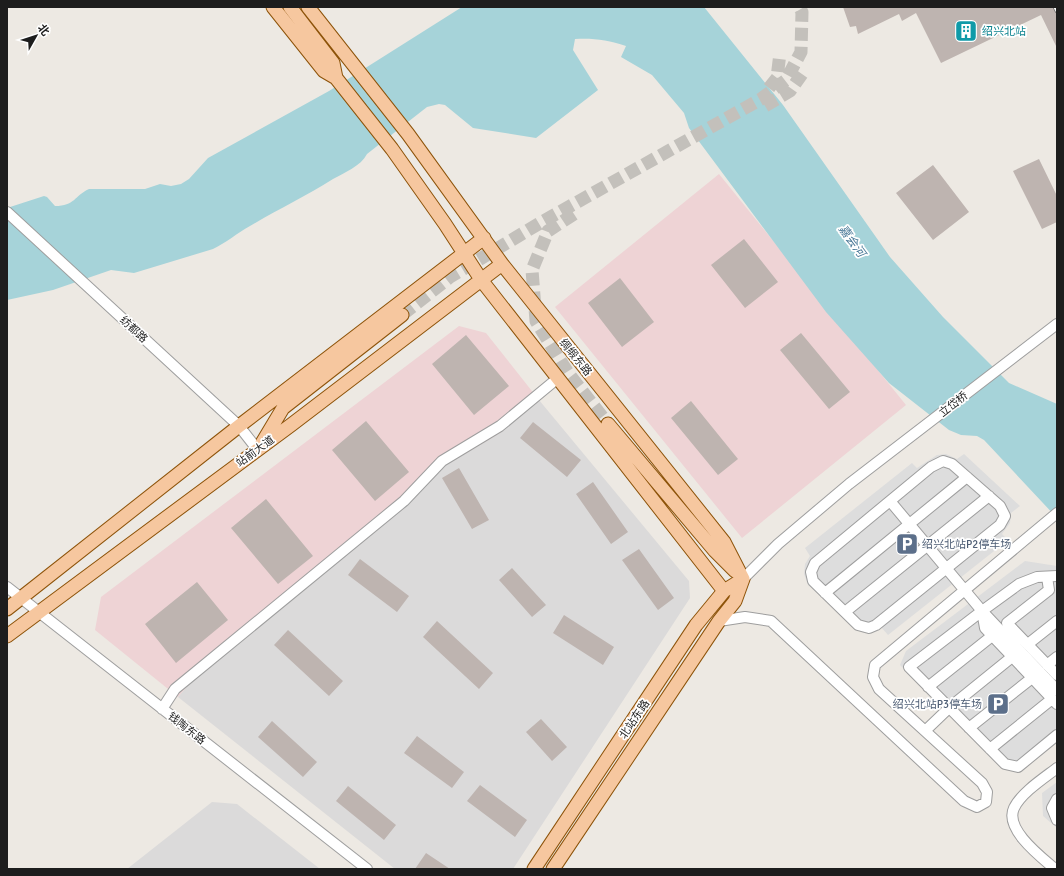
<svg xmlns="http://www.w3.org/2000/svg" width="1064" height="876" viewBox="0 0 1064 876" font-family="Signika,'Noto Sans SC',sans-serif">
	<rect width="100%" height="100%" fill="#ede9e3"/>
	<path fill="#dbdada" d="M539,400l150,181 1,17 -177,271h-118l-217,-172 11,-13 220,-181 32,-35 59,-35z
		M212,802l25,2 83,65h-193z"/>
	<path fill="#eed3d5" d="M719,174l187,231 -164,133 -187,-231z
		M459,326l27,7 53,67 -39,33 -59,35 -32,35 -220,181 -11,13 -83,-67 6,-33z"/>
	<path fill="#ddd" d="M946,454l11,5 7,-5 56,52 -9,7 -1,10 -8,11 6,6 -120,95 -7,-8 -23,2 -50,-44 -4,-11 1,-10 5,-8 -5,-8 107,-85 5,5 20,-13z
		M1025,561l32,5v177l-38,28 -17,-2 -102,-104 6,-14z
		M1057,782v46l-14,-12 -1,-23z"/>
	<path fill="#a6d3d9" d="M462,7h242l79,98 107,152 53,60 66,66 48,21v114l-73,-78 -7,-4 -16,-1 -12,-5 -60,-47 -63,-71 -137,-184 -5,-15 -32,-38 -31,-18 5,-11c-18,-6 -32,-8 -51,-7l-2,11 25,40 -62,48 -63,-10 -28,-23 -6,-1 -12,3 -60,47c-6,12 -23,19 -34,25 -27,17 -56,31 -83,47 -13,7 -24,17 -37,23l-79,24 -23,-3 -58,20 -46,10v-92l37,-12 3,1 8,9c20,0 19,-10 34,-17h56l15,-5 11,2 10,-2 8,-5 19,-21 121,-67z"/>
	<path fill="#beb4b0" d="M843,7h214v41l-16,-33 -100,48 -25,-50 -14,8 -3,-7 -41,20 -2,-8 -6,1z
		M1039,159l18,37v26l-15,7 -29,-58z
		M933,165l36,47 -36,28 -37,-47z
		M744,239l34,43 -33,26 -34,-43z
		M620,278l34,44 -32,25 -34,-44z
		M801,333l49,59 -21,17 -49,-59z
		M466,335l43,51 -35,29 -42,-51z
		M691,401l47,58 -20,16 -47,-57z
		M366,421l43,51 -34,29 -43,-51z
		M533,422l48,38 -14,17 -47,-39z
		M459,468l30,52 -17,9 -30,-51z
		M593,482l35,50 -17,12 -35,-50z
		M266,499l47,57 -35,28 -47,-56z
		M639,549l35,49 -16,12 -36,-50z
		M360,559l49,37 -12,16 -49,-37z
		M512,568l34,37 -14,12 -33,-37z
		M197,582l31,38 -52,43 -31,-39z
		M564,615l50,32 -11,18 -50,-32z
		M437,621l56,52 -14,16 -56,-52z
		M288,630l55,51 -14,15 -55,-51z
		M541,719l26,28 -15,14 -26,-29z
		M272,721l45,41 -14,15 -45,-40z
		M417,736l47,36 -12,16 -48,-35z
		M480,785l47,35 -12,17 -48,-36z
		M348,786l48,39 -12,15 -48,-39z
		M426,853l24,16h-35z"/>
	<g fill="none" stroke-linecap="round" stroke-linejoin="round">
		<path stroke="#c3c0bb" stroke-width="13" stroke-dasharray="13 6" stroke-linecap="butt" d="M769,88l8,-10 3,-25
			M765,106l25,-15 12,-17
			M574,214l-26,17 -16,39 4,51 32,52 40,51
			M402,315l48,-38 90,-54 221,-124 25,-19 15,-28 1,-40 -3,-5"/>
		<g stroke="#9e9e9e" stroke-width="12">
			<path id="minor" d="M7,212l232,214 18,23
				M943,461l9,3 48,42 5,10 -5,9 -124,100 -7,3 -11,-3 -45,-44 -2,-9 4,-9 116,-96z
				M890,501l92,110 75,79
				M1057,576l-20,1 -18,7 -37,27 -73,56 96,97 13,3 39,-32
				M1047,577l2,13 -42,33 50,52
				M743,579l35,-35 71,-60 208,-160
				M7,587l360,282
				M825,593l142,-116
				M982,611l3,17 72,76
				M845,612l144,-116
				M719,621l26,-4 26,4 193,180 13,6 9,-5 1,-10 -5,-9 -103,-94 -6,-12 2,-12 182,-152
				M1028,644l29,-23
				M1047,665l10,-8
				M928,687l64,-51
				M162,709l13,-20 229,-188 38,-40 58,-35 58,-48
				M969,728l63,-50
				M925,731l24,-23 63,-51
				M990,749l62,-50
				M1057,799l-5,9 5,12
				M1055,869c-14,-12 -51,-40 -41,-61 7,-15 30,-30 43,-40"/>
		</g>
		<g stroke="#8d5309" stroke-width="15">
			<path id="major" d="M273,7l51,64 12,7 56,71 53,75 37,57 242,310
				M290,7l43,56 3,15
				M308,7l100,127 94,130 222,278 19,37
				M608,424l107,127 20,20
				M262,443l21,-35 119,-93
				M7,609l232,-183 245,-188
				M7,636l284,-211 211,-161
				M534,869l162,-244 28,-34 19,-12
				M553,869l166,-248 16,-20 8,-22"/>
		</g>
		<use href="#minor" stroke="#fff" stroke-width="10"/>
		<use href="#major" stroke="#f6c79f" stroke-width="13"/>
		<g stroke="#6b6b6b" stroke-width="4.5">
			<path id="rail" d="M1055,7l2,4"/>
		</g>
		<use href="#rail" stroke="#fff" stroke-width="3" stroke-dasharray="9" stroke-linecap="butt"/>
	</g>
	<defs>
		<g id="building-square" transform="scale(1.15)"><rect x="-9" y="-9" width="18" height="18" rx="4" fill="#0f9aa8" stroke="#fff"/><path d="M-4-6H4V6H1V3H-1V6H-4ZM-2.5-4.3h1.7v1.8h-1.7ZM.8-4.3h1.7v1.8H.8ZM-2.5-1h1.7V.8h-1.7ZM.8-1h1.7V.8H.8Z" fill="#fff"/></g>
		<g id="parking-square" transform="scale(1.15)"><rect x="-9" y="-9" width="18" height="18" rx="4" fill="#5c6f8a" stroke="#fff"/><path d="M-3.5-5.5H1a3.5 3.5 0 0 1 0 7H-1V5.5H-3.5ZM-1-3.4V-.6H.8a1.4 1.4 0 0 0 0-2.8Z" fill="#fff"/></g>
	</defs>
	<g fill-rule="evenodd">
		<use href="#building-square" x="966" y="31"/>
		<use href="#parking-square" x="907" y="544"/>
		<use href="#parking-square" x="998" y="704"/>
	</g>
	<g text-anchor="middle" stroke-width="3.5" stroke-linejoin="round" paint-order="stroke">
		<g font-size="11" fill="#0d838f" stroke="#fff" text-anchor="start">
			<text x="982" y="35">绍兴北站</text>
		</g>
		<g font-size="11" fill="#1d1d1d" stroke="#fff">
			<text transform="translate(134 329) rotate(43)" y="4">纺都路</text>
			<text transform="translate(576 357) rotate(51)" y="4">绸缎东路</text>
			<text transform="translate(953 404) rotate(-38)" y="4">立岱桥</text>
			<text transform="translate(255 451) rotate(-36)" y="4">站前大道</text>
			<text transform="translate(634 719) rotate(-56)" y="4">北站东路</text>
			<text transform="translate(187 728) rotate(38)" y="4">钱陶东路</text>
		</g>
		<g font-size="11" fill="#4e5e75" stroke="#fff" text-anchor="start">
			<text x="922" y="548">绍兴北站P2停车场</text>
			<text x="982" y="708" text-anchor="end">绍兴北站P3停车场</text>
		</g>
		<g font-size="12" font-style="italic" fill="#497897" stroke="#fff">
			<text transform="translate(852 241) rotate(54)" y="4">嘉会河</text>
		</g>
	</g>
	<rect width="1064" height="876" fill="none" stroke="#1d1d1d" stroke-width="16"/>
	<g transform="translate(36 36) rotate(51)" stroke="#ffffff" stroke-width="3" paint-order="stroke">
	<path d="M0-3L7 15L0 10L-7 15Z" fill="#1d1d1d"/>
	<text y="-6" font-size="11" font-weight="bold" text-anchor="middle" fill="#1d1d1d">北</text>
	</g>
</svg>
